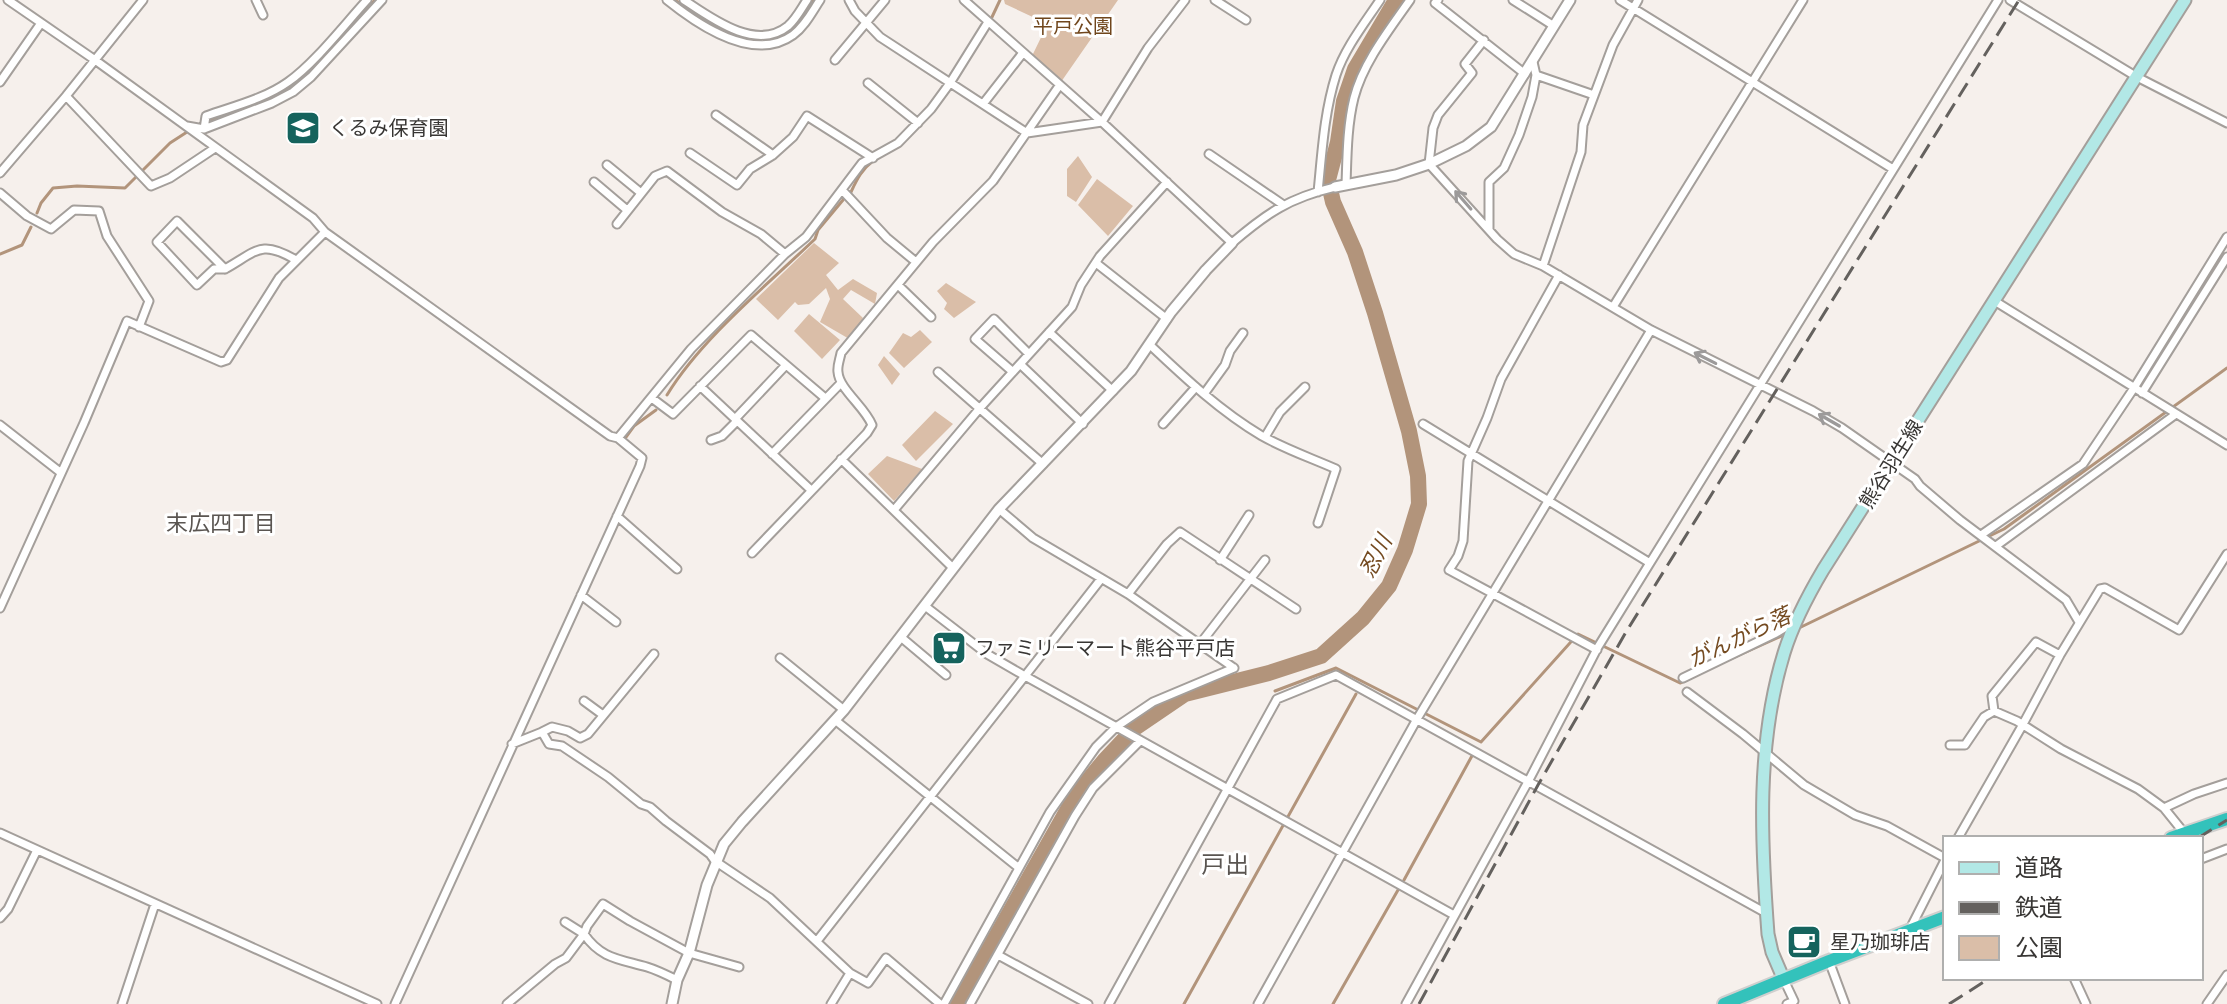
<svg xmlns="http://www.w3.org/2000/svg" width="2227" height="1004" viewBox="0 0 2227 1004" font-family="Lato,'Noto Sans JP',sans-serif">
	<rect width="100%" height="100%" fill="#f6f0ec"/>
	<path fill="#dabea8" d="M1004,0h114l-57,82 -29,-26 17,-35 -12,-2 -32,-15z
		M1078,156l14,21 -16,25 -9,-6v-27z
		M1097,179l36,27 -25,30 -30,-31z
		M814,243l25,20 -13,12 12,15 15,-11 24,14 -2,11 -24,-14 -8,9 20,19 -12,22 -31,-18 10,-23 -4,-11 -17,16 -11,1 -3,-3 -17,18 -22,-21z
		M946,283l30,19 -22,16 -10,-9 3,-6 -10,-12z
		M809,314l31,26 -18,19 -28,-28z
		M920,330l12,12 -28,26 -15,-15 14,-20 8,4z
		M884,356l16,18 -8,11 -14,-20z
		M935,411l18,13 -37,37 -14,-16z
		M887,456l35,13 -28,32 -26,-27z"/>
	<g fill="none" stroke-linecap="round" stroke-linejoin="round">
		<path stroke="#b2947b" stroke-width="3" d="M675,0c21,16 47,34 73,40
			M992,17l8,-17
			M767,41c24,-7 33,-21 46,-41
			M211,120l58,-21 21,-11 17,-15 68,-73
			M851,192c6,-13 11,-23 23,-32
			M37,213l4,-10 12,-15 24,-2 48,2 45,-45 17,-11
			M0,254l22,-9 9,-18
			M667,395c34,-56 100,-110 148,-156l3,-9 25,-30
			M626,437l8,-11 22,-16
			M1799,628l205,-99 223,-161
			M1726,661l62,-28
			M1269,673l1,1
			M1275,691l61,-23 145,74 97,-108 102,49 7,-3
			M1404,880l69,-126
			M1184,1004l172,-310
			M1333,1004l65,-114"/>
		<path stroke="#b2947b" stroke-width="16" d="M958,1004l118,-209 28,-34 31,-33 50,-34 84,-21 52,-17 42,-38 26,-32 16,-36 14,-46 -1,-28 -9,-45 -34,-118 -20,-61 -22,-50 -5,-22 10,-38 6,-41 11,-32 41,-69"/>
		<g stroke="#a49f9b" stroke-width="11">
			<path id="minor" d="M8,0l87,60 218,158 12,14 285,204 8,2 24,20 -2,8 -245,538
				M256,0l7,15
				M667,0c31,25 87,63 126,35 12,-9 19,-23 27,-35
				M684,0c27,18 72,52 104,26 8,-7 13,-17 19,-26
				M849,0l6,11 25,26 147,96 75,-11 46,-74 37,-48
				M964,0l138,122 130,121c35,-30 57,-45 103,-56
				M1215,0l31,20
				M1438,0l-3,3 90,71
				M1513,0l41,26
				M1620,0l273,169
				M2010,0l127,77 90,46
				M1484,40l-19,24 7,9 -34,42 -5,13 -4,36 68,75 17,15 29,12 108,64 162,81 29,17 73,51 5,7 40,34 106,80 13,22
				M835,60l50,-60
				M1536,75l58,20
				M0,82l41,-59
				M868,83l50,40
				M66,96l85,90 19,-8 45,-30
				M983,104l39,-50
				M716,115l57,40
				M187,126l17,3 68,-26 21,-11 18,-15 71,-77
				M204,129l2,-13c28,-10 58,-17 82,-34 26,-18 57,-58 79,-82
				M690,153l47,32 13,-16 23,-14 20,-18 14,-21 66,42
				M1209,154l73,50
				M607,165l34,28
				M0,173l66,-77 77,-96
				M594,182l33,28
				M1346,185c1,-28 1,-59 8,-87 9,-35 35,-68 56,-98
				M843,191l44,47 29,24
				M1318,192c4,-39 6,-79 18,-117 9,-27 28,-51 44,-75
				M0,193l27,23 24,13 23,-19 25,1 8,25 42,65 -10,26
				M617,224l38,-48 12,-5 55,41 39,22 24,20
				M1489,229v-47l15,-14 15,-33 13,-38 4,-22 -3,-13
				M1096,263l71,56
				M1543,266l38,-114 2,-27 30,-80 25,-45
				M225,269h-11l-17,16 -40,-43 20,-21 48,48c32,-18 36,-30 71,-9
				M1559,275l-58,104 -14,39 -19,43 -5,80 -5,15 -9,14 148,80
				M898,285l33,32
				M1993,300l234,145
				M1613,307l190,-307
				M1049,332l64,59
				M1150,345c35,33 70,66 112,91 23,13 49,22 74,33l-18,54
				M1020,364l63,60
				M938,372l105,92
				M1013,372l-38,-33 19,-20 35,35
				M700,386l111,104
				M2142,393l85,-136
				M1204,394l21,-29 5,-14 13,-18
				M653,399l20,15 78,-79 74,63
				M735,419l51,-54
				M1163,424l33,-37
				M1423,424l227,139
				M0,425l60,47
				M1265,437l15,-25 25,-25
				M618,438l73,-89 94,-95 21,-17 56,-74 36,-20 33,-34 19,-26 38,-61
				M711,440l11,-4 15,-15
				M772,454l69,-71
				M841,459l112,109
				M999,509l34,29 95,56 39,-50 13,-12 116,77
				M894,510l86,-102 92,-101 9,-22 19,-29 67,-74
				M617,516l60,53
				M1981,535l102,-71 51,-76 93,-151
				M1996,546l180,-132
				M752,553l115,-120 5,-8c-7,-18 -33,-36 -34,-53 -1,-6 2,-13 3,-19l92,-111 60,-61 66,-95
				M1220,560l29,-45
				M1128,594l106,74
				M581,595l35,27
				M925,606l62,48 38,22 429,239
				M0,608l84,-185 43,-102 94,41 6,-2 52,-82 46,-46
				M902,638l44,37
				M1200,644l65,-84
				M780,658l64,52
				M1683,678l93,-45 18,-11
				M1687,692l56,42 61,51 51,30 32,11 58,32
				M584,701l19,14
				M1994,711l-2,-15 44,-54 24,13
				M835,720l184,148
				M542,732l10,-5 16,4 12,7 8,-4 66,-80
				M512,744l30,-12 7,12 13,2 46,31 33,27 9,3 16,14 44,33 5,7 55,37 80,75 -19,31
				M1950,745h15l19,-28 10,-6 23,10 44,28 77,40 26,19 21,26
				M2164,808l30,-14 33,-11
				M0,833l377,171
				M1958,838l64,-112 38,-71 40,-66 5,-1 74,42 48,-76
				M2201,859l26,-10
				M0,918l8,-9 29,-59
				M565,922l19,12 3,-8 16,-22 27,17 59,32 50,14
				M1910,929l35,-69
				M817,941l284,-362
				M998,955l90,49
				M1829,961l16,43
				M850,973l18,10 18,-25 54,46
				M2074,978l12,26
				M1784,980l10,21 -7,3
				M122,1004l33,-100
				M507,1004l48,-40 11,-6 18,-24c17,25 36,25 63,33 10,3 20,8 30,13
				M944,1004l106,-192 46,-65 20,-20 37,-25 81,-34
				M970,1004l105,-188 18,-28 47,-47
				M1109,1004l168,-305 59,-24 430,238
				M1258,1004l159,-285 234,-389
				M1406,1004l123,-224 69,-133 400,-647
				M2207,1004l20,-29"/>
		</g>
		<g stroke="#a49f9b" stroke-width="13">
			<path id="tertiary" d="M1335,187l61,-12 33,-11 37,-18 25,-19 79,-127
				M672,1004l5,-24 12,-27 18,-68 17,-41 18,-22 102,-112 155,-201 132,-138 40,-59 35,-42 26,-27"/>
		</g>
		<g stroke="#a49f9b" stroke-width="15">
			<path id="secondary" d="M1784,980l-12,-28 -4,-18c-7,-93 -12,-190 16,-281 9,-29 23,-56 39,-83l362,-570"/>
		</g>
		<g stroke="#cfcfce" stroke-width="16">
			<path id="trunk" d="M2171,838l56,-19
				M1724,1004l105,-43 116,-44"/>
		</g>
		<use href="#minor" stroke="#fff" stroke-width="7"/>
		<use href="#tertiary" stroke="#fff" stroke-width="9"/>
		<use href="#secondary" stroke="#b2e8e6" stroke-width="11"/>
		<use href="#trunk" stroke="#33c2bb" stroke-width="12"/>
		<path stroke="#64615e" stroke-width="3" stroke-dasharray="16 8" stroke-linecap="butt" d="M2198,838l29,-18
			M1419,1004l119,-219 88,-153 393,-632
			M1949,1004l41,-26"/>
	</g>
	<defs><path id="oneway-shaft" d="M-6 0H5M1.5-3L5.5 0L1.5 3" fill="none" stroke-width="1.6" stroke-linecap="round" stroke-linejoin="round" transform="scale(2)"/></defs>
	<g stroke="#9c9a9a">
		<use href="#oneway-shaft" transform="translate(1463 200) rotate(-131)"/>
		<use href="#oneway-shaft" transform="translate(1705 358) rotate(-153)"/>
		<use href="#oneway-shaft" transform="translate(1829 420) rotate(-150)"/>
	</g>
	<defs>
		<g id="school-square" transform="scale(1.8)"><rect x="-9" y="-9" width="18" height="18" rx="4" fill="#15635d" stroke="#fff"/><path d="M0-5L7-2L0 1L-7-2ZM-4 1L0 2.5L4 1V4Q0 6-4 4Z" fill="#fff"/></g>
		<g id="supermarket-square" transform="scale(1.8)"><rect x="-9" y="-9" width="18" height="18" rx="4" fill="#15635d" stroke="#fff"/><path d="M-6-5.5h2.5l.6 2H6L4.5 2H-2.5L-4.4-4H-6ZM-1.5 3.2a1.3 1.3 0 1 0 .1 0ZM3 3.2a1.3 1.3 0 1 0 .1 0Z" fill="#fff"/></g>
		<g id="cafe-square" transform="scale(1.8)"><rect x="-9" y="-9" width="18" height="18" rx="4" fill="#15635d" stroke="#fff"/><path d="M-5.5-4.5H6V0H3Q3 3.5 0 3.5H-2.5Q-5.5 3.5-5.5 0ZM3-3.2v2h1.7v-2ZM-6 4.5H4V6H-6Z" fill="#fff"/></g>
	</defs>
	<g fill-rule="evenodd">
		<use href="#school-square" x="303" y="128"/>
		<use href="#supermarket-square" x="949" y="648"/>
		<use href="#cafe-square" x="1804" y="942"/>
	</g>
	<g text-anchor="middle" stroke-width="6" stroke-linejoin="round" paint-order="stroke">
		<g font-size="20" fill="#70461c" stroke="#fff">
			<text x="1073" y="33">平戸公園</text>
		</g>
		<g font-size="20" fill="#383634" stroke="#fff" text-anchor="start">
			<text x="329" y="135">くるみ保育園</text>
			<text x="975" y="655">ファミリーマート熊谷平戸店</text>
			<text x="1830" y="949">星乃珈琲店</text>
		</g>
		<g font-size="20" fill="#383634" stroke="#fff">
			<text transform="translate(1891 464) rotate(-58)" y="7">熊谷羽生線</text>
		</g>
		<g font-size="22" fill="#5a5551" stroke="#fff">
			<text x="221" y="531">末広四丁目</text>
		</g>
		<g font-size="22" font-style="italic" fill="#754b21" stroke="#fff">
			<text transform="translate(1375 556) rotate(-63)" y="8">忍川</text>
			<text transform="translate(1739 637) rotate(-25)" y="8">がんがら落</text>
		</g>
		<g font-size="24" fill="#5a5551" stroke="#fff">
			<text x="1225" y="873">戸出</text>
		</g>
	</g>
	<rect x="1943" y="836" width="260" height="144" fill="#ffffff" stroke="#afafae" stroke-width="2"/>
	<rect x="1959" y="862" width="40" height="12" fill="#b2e8e6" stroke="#afafae" stroke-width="2"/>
	<text x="2015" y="876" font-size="24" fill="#383634">道路</text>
	<rect x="1959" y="902" width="40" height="12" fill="#64615e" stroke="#afafae" stroke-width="2"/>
	<text x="2015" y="916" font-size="24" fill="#383634">鉄道</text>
	<rect x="1959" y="936" width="40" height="24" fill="#dabea8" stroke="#afafae" stroke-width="2"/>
	<text x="2015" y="956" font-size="24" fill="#383634">公園</text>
</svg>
